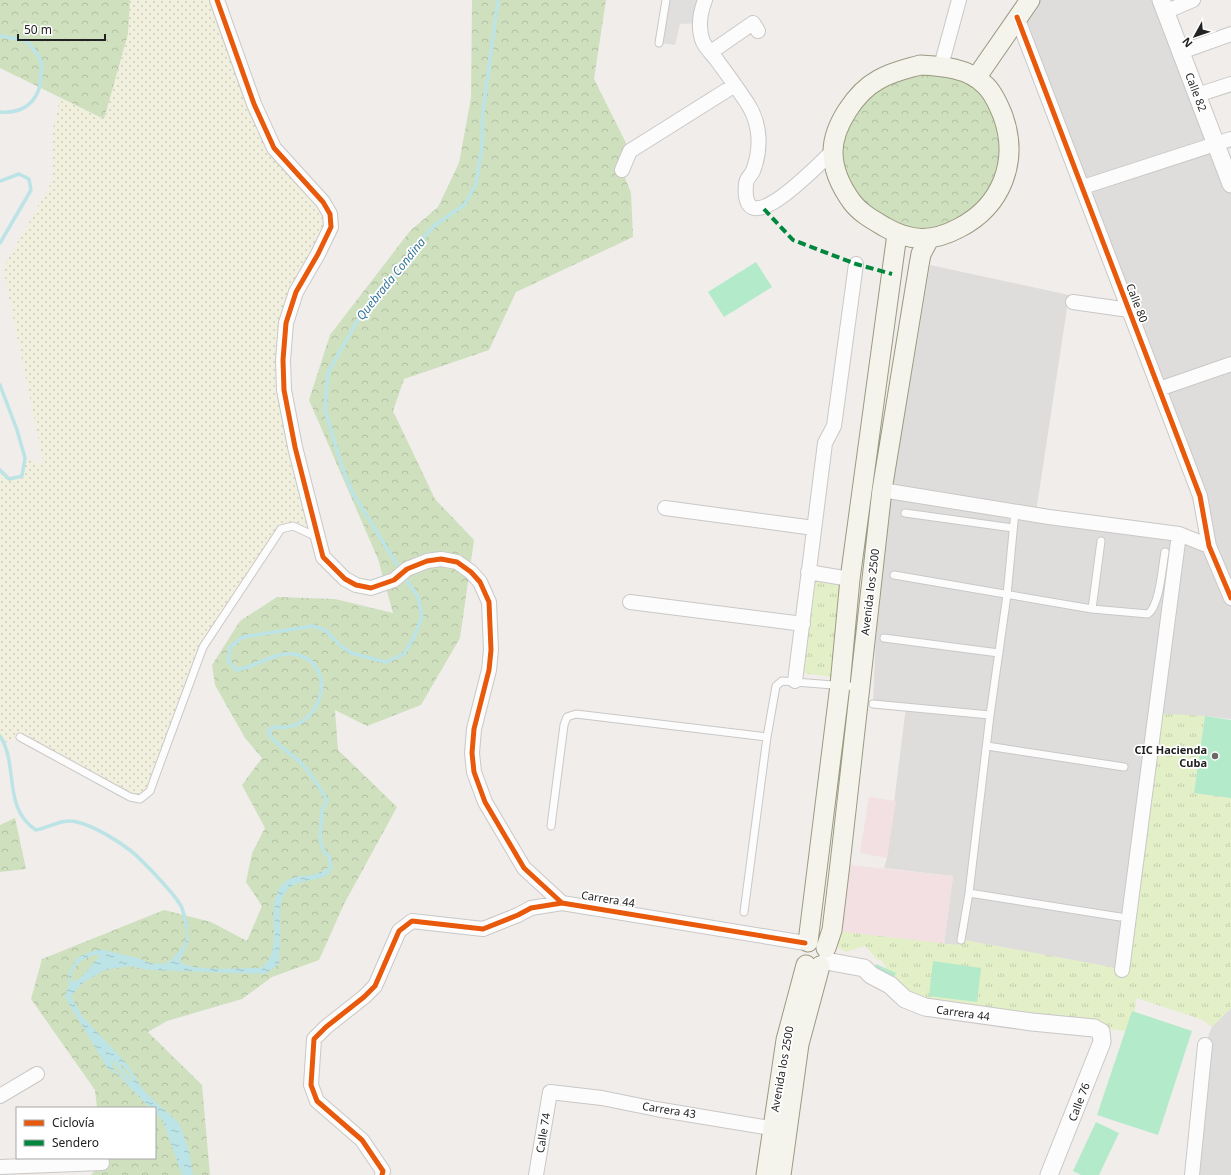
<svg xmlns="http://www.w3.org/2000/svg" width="1231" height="1175" viewBox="0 0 1231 1175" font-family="'Noto Sans',sans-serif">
	<defs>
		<pattern id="farmland-dots" width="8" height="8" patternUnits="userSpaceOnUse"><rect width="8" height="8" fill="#f1efdd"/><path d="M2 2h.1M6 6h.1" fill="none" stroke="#cecdbd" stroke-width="1.8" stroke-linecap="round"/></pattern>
		<pattern id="grass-tufts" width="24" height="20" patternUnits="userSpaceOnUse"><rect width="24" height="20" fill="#e3efc7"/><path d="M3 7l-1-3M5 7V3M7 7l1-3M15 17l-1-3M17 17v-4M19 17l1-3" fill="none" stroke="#c2cdab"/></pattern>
		<pattern id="forest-crowns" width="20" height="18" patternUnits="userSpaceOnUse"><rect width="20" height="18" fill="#cfe0be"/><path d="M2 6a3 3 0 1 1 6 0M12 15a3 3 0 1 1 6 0" fill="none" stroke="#b1c0a3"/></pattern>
		<pattern id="water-ripples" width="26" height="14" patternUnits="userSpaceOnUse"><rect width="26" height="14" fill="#bce3e6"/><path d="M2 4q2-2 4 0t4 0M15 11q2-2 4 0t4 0" fill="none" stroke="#a1c2c5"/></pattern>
	</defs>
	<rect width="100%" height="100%" fill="#f0edeb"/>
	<path fill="#dfdddc" d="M1033,0h128l70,184v535l-26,-3 -83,254 -158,-30 -7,5 -13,-1 9,-68 -69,-8 3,-10 19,-151 -33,-3 9,-214 10,1 38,-226 139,30 -33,217 172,33 -8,-49 -181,-475z
		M1229,1008h2v167h-39l13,-130 9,-24z"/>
	<path fill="#f2e0e2" d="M869,797l27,4 -9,57 -27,-5z
		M840,864l113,12 -9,68 -108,-13z"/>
	<path fill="url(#farmland-dots)" d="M130,0h91l43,127 66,87 -48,102 8,105 31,111 -40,-3 -88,133h5l-48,129 -10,8 -120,-62 -16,6 -4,-5v-268l9,9 13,-3 3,-18 19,8 -41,-198 50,-88v-52l7,-30 44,21 24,-85z"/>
	<path fill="url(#grass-tufts)" d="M812,581l32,4 -12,92 -30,-4z
		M1156,713l49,3 -11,77 37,5v210l-19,19 -11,-8 -65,-21 -2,21 -9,12 -100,-13 -107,-19 -18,-11 -18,-27 -5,-2 -12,-13 -19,6 -7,-4 -3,-17 121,14 7,-5 147,27 7,6 13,-1 -9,-2z"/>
	<path fill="url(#forest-crowns)" d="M0,0h130l-2,34 -24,85 -104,-51z
		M472,0h134l-12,79 36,72 -8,19 9,23 2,44 -117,55 -27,58 -85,29 -11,32 42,88 39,41 -14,98 -39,67 -54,21 -32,-16 3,40 59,57 -53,97 -25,56 -47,17 -30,22 -75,22 -19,11 54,53 8,90h-119l11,-12v-5h53v-50h-58l-2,-18 -64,-91 11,-40 122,-49 47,12 36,19 15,-35 -16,-24 6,-29 13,-25 -23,-43 20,-27 -17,-20 -30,-53 -3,-20 28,-44 37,-24 58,2 58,14 -15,-54 -69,-159 21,-65 80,-104 28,-24 21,-44 12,-65z
		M895,72l81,6 33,75 -39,70 -73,11 -53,-43 -7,-59 10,-23z
		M15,818l11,51 -26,3v-47z"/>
	<path fill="#b2eaca" d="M756,262l16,25 -48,30 -16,-25z
		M1205,716l26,4v78l-37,-5z
		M933,961l48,7 -4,34 -48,-6z
		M876,964l20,9 -6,12 -19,-10z
		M1132,1011l60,20 -34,104 -61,-20z
		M1096,1122l23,11 -20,42h-18l-8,-4z"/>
	<path fill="#e0dfde" d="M666,0h39l-5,23 -20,1 -5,21 -16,-2z"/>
	<path fill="url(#water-ripples)" fill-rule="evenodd" d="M331,867l-2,7c-11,7 -23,5 -35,11 -19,10 -13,34 -14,51 0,9 -1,19 -1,28l-14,10 -116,-4 -20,-4 -24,4 -21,12 -13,14 11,20 46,49 16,26 35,32 10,27 4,25h-11l-19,-54 -8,-8v-5h-5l-32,-33 -10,-6 -43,-72 4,-13v-12l9,-15 21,-8 39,9 12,5 14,1 6,-3 11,-12 5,-9v-15l3,15 -9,21c10,12 64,6 81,7 27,-20 -1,-64 24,-86 9,-7 16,-5 26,-7 7,-1 14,-5 20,-8zM94,955h5v2c-10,8 -13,21 -27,25 -3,-14 10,-23 22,-27zM114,1058l15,14 7,16 -22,-18 -3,-8z"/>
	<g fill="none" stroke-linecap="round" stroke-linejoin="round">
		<path stroke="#bce3e6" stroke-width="3.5" d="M0,36l27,5c4,6 12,14 14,20 1,4 0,9 0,13 0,25 -15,40 -41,38
			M0,181l19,-7 10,5 2,11 -31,53
			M0,385l17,45 8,28 -3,18 -13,3 -9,-9
			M401,571l-49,-79 -11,-28 -16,-55 3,-36 32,-57 17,-22 25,-25 17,-26 15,-17 31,-22 11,-20 6,-38 1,-35 15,-111
			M0,736c19,29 2,72 36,94 14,-3 27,-12 41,-8 17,4 40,18 54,29 10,8 46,45 51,57 2,6 4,14 5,20
			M328,870l3,-3 -2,-10 -5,-5 -4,-12 2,-29 5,-11c-8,-14 -16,-27 -27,-38 -11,-11 -24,-16 -32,-30l5,-5c51,8 68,-67 20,-73 -19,-2 -38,13 -56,16l-9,-9 2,-14 13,-10 70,-11 12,4 15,15 11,8 35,9 18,-8 10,-17 8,-20 -4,-20 -14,-21
			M110,1056l29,36"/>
		<g stroke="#c9c8c7" stroke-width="9">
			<path id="service" d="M659,43l7,-43
				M905,513l108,15
				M894,575l198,34 56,5c12,-9 14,-47 17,-62
				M1092,609l9,-68
				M884,638l115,15
				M873,704l117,11
				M20,737l110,60 10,2 10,-8 5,-14 48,-130 78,-118 12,-3 24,11
				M987,746l137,21
				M551,826l13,-101 3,-8 9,-3 191,23 9,-51 6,-5 77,6
				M969,893l151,24
				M744,912l23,-175
				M961,940l8,-47 21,-178 17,-120 8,-84"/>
		</g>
		<g stroke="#c9c8c7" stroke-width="16">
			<path id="minor" d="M217,0l37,104 20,44 49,54 7,12 1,13 -13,27 -22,38 -10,31 -3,37 1,30 11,57 28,110 22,22 11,6 15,3 23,-8 13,-11 20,-8 14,-2 16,3 14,10 9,10 9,20 2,48 -2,20 -15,59 -2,24 2,19 11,30 39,66 38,35
				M705,0c-5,13 -7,29 -2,42 3,6 9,12 13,17 11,15 23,31 33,47 12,20 12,44 4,65 -2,4 -7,8 -7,13 -6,65 72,-20 87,-33
				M1165,12l28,-12
				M1017,17l183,479 9,50 22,52
				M711,52l42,-29 5,8
				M1181,52l50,-18
				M941,66l18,-66
				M1197,95l34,-11
				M622,170l8,-19 105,-66
				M1083,187l148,-48
				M1073,302l56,8
				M1159,389l72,-25
				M882,490l167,27 130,17 30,12
				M665,508l149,20
				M808,572l42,7
				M630,602l173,22
				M795,681l30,-238 9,-17 22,-162
				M1122,970l57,-436
				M0,1096l37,-22
				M0,1167l102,-4
				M382,1175l1,-4 -21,-31 -45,-39 -6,-16 3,-46 12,-12 38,-30 11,-11 24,-55 13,-10 71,8 35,-14 13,-7 31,-5 243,40
				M536,1175l14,-83 52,6 54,11 126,21
				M1192,1175l13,-130"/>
		</g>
		<g stroke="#c9c8c7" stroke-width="19">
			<path id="tertiary" d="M1161,0l70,184
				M826,961l38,7 7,7 19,10 15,14 20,8 107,15 62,6 7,4 1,10 -53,133"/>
		</g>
		<g stroke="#9c9981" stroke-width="21">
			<path id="secondary" d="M920,65c22,1 49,3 65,20 8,7 14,21 18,31 16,45 -1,90 -44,112 -26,14 -49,14 -74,-1 -12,-7 -25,-14 -33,-25 -11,-15 -19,-32 -19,-50 0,-26 23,-60 45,-72 13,-8 28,-11 42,-15z
				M976,78l54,-78
				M808,942l32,-257 10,-106 47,-345
				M826,948l6,-18 8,-66 42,-374 37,-225 2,-11 8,-15
				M766,1175l20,-135 20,-75
				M781,1175l18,-131 21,-78"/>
		</g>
		<use href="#service" stroke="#fdfcfc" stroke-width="7"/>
		<use href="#minor" stroke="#fdfcfc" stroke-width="14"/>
		<use href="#tertiary" stroke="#fdfcfc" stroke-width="17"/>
		<use href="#secondary" stroke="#f5f4ec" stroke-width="19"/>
		<path stroke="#00873e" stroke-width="4" stroke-dasharray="8 4" stroke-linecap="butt" d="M764,209l29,31 63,24 36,10"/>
		<g stroke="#fff" stroke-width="8">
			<path id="cycleway" d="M217,0l37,104 20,44 49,54 7,12 1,13 -13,27 -22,38 -10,31 -3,37 1,30 11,57 28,110 22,22 11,6 15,3 23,-8 13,-11 20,-8 14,-2 16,3 14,10 9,10 9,20 2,48 -2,20 -15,59 -2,24 2,19 11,30 39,66 38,35
				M1017,17l183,479 9,50 22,52
				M382,1175l1,-4 -21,-31 -45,-39 -6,-16 3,-46 12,-12 38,-30 11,-11 24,-55 13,-10 71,8 35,-14 13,-7 31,-5 243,40"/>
		</g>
		<use href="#cycleway" stroke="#e8590c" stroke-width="5"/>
	</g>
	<circle fill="#6a6968" stroke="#fff" stroke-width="1.5" cx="1215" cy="756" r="4"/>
	<g text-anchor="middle" stroke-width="3.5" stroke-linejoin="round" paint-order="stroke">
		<g font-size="11" fill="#222" stroke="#fff">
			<text transform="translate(1196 92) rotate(69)" y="4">Calle 82</text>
			<text transform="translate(1137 303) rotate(69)" y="4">Calle 80</text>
			<text transform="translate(870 592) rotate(-83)" y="4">Avenida los 2500</text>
			<text transform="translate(608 899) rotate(9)" y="4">Carrera 44</text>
			<text transform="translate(963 1013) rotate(8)" y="4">Carrera 44</text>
			<text transform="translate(782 1069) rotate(-80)" y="4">Avenida los 2500</text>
			<text transform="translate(1079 1102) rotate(-69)" y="4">Calle 76</text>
			<text transform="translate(669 1110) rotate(9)" y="4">Carrera 43</text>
			<text transform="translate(543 1133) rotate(-81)" y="4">Calle 74</text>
		</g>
		<g font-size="11" font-weight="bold" fill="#222" stroke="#fff" text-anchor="end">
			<text x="1207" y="754">CIC Hacienda<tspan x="1207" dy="13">Cuba</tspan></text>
		</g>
		<g font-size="12" font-style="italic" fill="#3a799a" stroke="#fff">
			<text transform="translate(391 279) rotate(-51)" y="4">Quebrada Condina</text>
		</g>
	</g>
	<rect x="16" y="1107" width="140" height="52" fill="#ffffff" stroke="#a7a7a7"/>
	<rect x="24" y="1120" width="20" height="6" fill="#e8590c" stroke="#a7a7a7"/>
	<text x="52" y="1127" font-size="12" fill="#222222">Ciclovía</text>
	<rect x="24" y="1140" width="20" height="6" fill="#00873e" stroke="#a7a7a7"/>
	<text x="52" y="1147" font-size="12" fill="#222222">Sendero</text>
	<g transform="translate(1195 36) rotate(230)" stroke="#ffffff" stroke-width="3" paint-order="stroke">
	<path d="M0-3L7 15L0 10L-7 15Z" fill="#222222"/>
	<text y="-6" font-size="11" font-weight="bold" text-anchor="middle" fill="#222222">N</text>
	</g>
	<path d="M18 34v6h87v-6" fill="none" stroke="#222222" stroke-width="2"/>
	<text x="24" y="34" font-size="12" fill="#222222" stroke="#ffffff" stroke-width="3" paint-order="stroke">50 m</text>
</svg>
